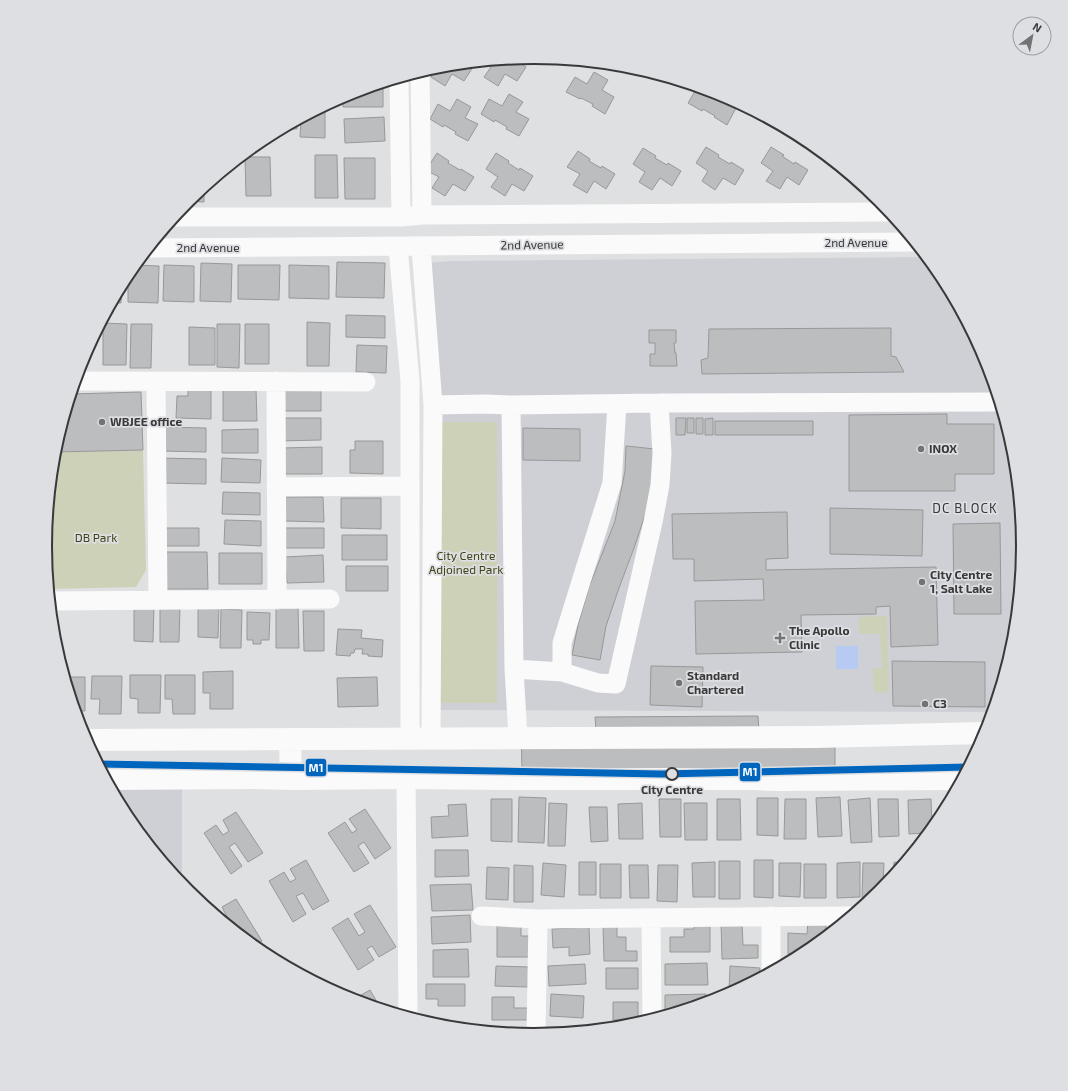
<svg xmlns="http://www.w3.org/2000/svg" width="1068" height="1091" viewBox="0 0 1068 1091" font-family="'Exo 2',sans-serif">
	<rect width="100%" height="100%" fill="#dfe0e2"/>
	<path fill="#ced0d6" d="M926,257l15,17 45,85 28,91 9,96 -9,95 -22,71 -554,-2 -13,-447 26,-2z
		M182,788v95l-55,-66 -15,-28z"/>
	<path fill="#cdd1b8" d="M435,422h62v281h-62z
		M143,450l3,120 -10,17 -87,2 -4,-44 9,-93z
		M887,616l2,76 -15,1 -1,-25h9l-2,-34h-21v-17z"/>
	<path fill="#b7caf2" d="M836,646h22v23h-22z"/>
	<path fill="#bcbdbe" stroke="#989899" d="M510,59l2,1 1,-1 13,8 -9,14 -12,-7 -7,12 -14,-9 7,-10 -9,-5z
		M467,63l6,4 -9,14 -12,-7 -7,12 -14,-9 6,-11z
		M594,72l14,8 -6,10 12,7 -9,17 -13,-8 1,-2 -12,-6 -1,1 -14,-7 9,-15 12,7z
		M366,88h17v19h-40v-11z
		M697,88l12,7 3,-4 9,3 5,3 -2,4 12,7 -9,17 -13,-8 1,-1 -12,-7 -1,2 -14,-8z
		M509,94l14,8 -7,10 13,7 -10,17 -13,-7 1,-2 -12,-7 -1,2 -13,-8 8,-15 13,7z
		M457,99l14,8 -6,11 13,6 -10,17 -13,-7 1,-2 -12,-7 -1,2 -13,-8 8,-15 12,7z
		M325,105v33l-25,-1 1,-18z
		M384,117l1,24 -40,2 -1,-24z
		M297,120v9h-17z
		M706,147l13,8 -1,2 12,7 1,-2 13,8 -9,15 -12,-7 -8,12 -13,-9 6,-10 -12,-8z
		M771,147l13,8 -2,1 12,8 1,-2 13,8 -9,15 -12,-8 -7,12 -14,-8 7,-10 -12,-8z
		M643,148l13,8 -1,2 12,7 1,-2 13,8 -9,15 -12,-8 -8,12 -13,-8 6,-10 -12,-8z
		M578,151l12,8 -1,2 12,7 1,-2 13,8 -9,15 -12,-8 -7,12 -14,-8 7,-11 -13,-7z
		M437,153l12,8 -1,2 12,7 1,-1 13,8 -9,14 -12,-7 -8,12 -13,-8 7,-11 -13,-7z
		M496,153l13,8 -1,2 11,7 1,-2 13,8 -9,15 -12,-7 -7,12 -14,-9 7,-10 -12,-8z
		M315,155h22l1,43h-23z
		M245,157h25l1,39h-25z
		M344,158h31v41h-30z
		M204,187v15l-17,-1 1,-1z
		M337,262l48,1 -1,35 -48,-1z
		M201,263l31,1 -1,38 -31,-1z
		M134,265l25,1 -1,37 -30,-1v-29z
		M164,265l30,1v36l-31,-1z
		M238,265h42l-1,35 -41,-1z
		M289,265l40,1v33l-40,-1z
		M122,285l-1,18h-9z
		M346,315l39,1v22l-39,-1z
		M307,322l23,1 -1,43h-22z
		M103,323l24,1 -1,41h-23z
		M131,324h21l-1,44h-21z
		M217,324h23l-1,44 -22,-1z
		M245,324h24v40h-24z
		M189,327l26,1v37h-26z
		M891,328v28l5,1 8,15 -202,2 -1,-14 7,-2 1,-29z
		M649,330h27v13h-2l1,10h1l1,13h-27v-12h5v-11h-6z
		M357,345l30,1 -1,27 -30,-1z
		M188,387h23v32l-35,-1 1,-22h11z
		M282,387h39v24h-39z
		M223,389h33l1,32h-34z
		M141,392l2,58 -89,2 17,-58z
		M947,414v10h47v50h-39v17h-106v-76z
		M279,418h42v22l-42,1z
		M676,418h10l-1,17h-9z
		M687,418h7v15h-7z
		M696,418h7v16h-7z
		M713,418v17h-8v-16z
		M715,421h98v14h-98z
		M161,427l45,1v24l-45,-1z
		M523,428l57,1v32l-57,-1z
		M258,429v24h-36v-23z
		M355,441h28v33l-33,-1v-23h5z
		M626,446l29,3 -2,28 -6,32 -13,39 -15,40 -13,38 -6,34 -28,-5 6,-30 11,-38 26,-66 10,-50z
		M322,447v27h-40v-26z
		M160,458l46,1v25l-46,-1z
		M222,458l39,2 -1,23 -39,-1z
		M223,492l37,1v22l-38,-1z
		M285,497h38l1,25 -39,-1z
		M341,498h40v31l-40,-1z
		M830,508l93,2 -1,46 -92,-2z
		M787,512l1,46 -22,1v11l170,-3 2,78 -47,2 -1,-41 -14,1v7l-75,1 1,37 -106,2 -1,-53 69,-1 -1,-21 -69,2v-22h-21l-1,-45z
		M225,520l36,1v25l-37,-2z
		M1000,523l1,91h-47l-1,-90z
		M160,528h39v18h-39z
		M282,528h42v20h-42z
		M342,535h45v25h-45z
		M161,552h46l1,37h-47z
		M219,553h43v31h-43z
		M323,555l1,27 -37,1 -2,-26z
		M346,566h42v25h-42z
		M198,604l21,1 -1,33 -20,-1z
		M134,605h20l-1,37 -19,-1z
		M160,606h20l-1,36h-19z
		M276,607h22l1,41h-23z
		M221,609l21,1 -1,38h-21z
		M303,611h21v40h-20z
		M247,612l23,1 -1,27h-8v4h-8v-4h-6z
		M338,629l24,1 -1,8 22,2 -1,17 -14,-1v-2h-6l1,-5h-8l-1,4h-3l-1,3 -14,-1z
		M892,661l93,1v45l-92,-1z
		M651,666l52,1 -1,40 -52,-2z
		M233,671v38h-23v-16h-7v-21z
		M130,675h31l-1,38h-22v-14l-8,-1z
		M165,675h30v39h-22l-1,-15h-7z
		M92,676h30l-1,38h-22l1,-15h-9z
		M65,677h20v34h-9z
		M377,677l1,29 -40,1 -1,-29z
		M758,716l1,15 76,-2v39l-76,2 -237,-1 -1,-38 75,-1 -1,-13z
		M519,797l27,1 -2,45 -26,-1z
		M840,797l2,39 -24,1 -2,-39z
		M757,798h21v38l-21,-1z
		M870,798l2,44 -21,1 -3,-43z
		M491,799h21v43l-21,-1z
		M659,799h22v38h-21z
		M717,799h23l1,41h-24z
		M785,799h21v40h-22z
		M878,799h20l1,37 -20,1z
		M931,799l1,29 -5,5 -18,1 -1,-34z
		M950,799l-6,12 -1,-11z
		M549,803l18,1 -2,42h-17z
		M642,803l1,36h-24l-1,-35z
		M684,803h23v37h-22z
		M466,804l2,32 -36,2 -1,-21 18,-1 -1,-11z
		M589,807h18l1,34 -17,1z
		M365,809l26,39 -16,11 -11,-17 -6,4 11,17 -15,9 -26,-39 17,-11 7,11 5,-3 -8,-11z
		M236,812l27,41 -15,9 -13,-19 -6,4 13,19 -11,8 -27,-41 12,-8 7,10 6,-4 -6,-11z
		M435,850h33l1,26 -34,1z
		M306,860l23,41 -16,9 -10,-17 -7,3 10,18 -13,8 -24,-41 15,-9 6,10 6,-3 -6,-10z
		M754,860h19v38l-19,-1z
		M719,861h21v38h-21z
		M579,862h17v33h-17z
		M715,862v35h-22l-1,-34z
		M860,862v35l-23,1v-35z
		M894,862l9,1 -10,12z
		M543,863l23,2 -2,32 -23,-2z
		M779,863h22l-1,34 -21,-1z
		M863,863h21l-1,24 -12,11h-9z
		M600,864h21v34h-21z
		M804,864h22v34h-22z
		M514,865l19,1v36h-19z
		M629,865h19l1,33h-19z
		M658,865h20l-1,37 -20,-1z
		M487,867l22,1 -1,32 -22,-1z
		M471,884l2,26 -41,1 -2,-26z
		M236,899l26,42 -8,4 -30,-24 4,-2 -6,-12z
		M370,905l26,42 -17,10 -7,-11 -5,3 7,11 -16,10 -26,-42 16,-10 11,18 6,-4 -11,-18z
		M470,915l1,27 -39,2 -1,-27z
		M808,920l18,1v15l-21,16 -4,2h-13v-21l19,1z
		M497,922h24v14h9v21h-33z
		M694,922h16v30h-40v-15h14v-8h10z
		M742,922l1,23h15v13l-36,1 -1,-36z
		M603,923h14v14h9v14h11v10h-33z
		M589,927l1,27 -21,2v-9l-16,1 -1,-19z
		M468,949l1,28h-36v-27z
		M707,963l1,22h-43v-21z
		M585,964l1,20 -37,2 -1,-20z
		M496,966l33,1 -1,20 -33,-1z
		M730,966l30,2 -1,9 -26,14h-4z
		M606,968h32v21h-32z
		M426,984h39v22h-27v-7h-12z
		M370,990l10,17 -26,-8z
		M551,994l33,2 -1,22 -33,-2z
		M706,994l1,8 -42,12v-19z
		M492,997h22v11h16v12h-38z
		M613,1002h25v18h-25z
		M433,1023h27v4l-22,-2z
		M494,1028h33v6l-33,-3z
		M581,1028v2l-32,3v-4z"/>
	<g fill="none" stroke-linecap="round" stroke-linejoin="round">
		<path stroke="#fafafb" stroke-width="19" d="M420,71l2,144
			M399,78l2,139
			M174,217h227l21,-2 468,-3
			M398,247l12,134v358
			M421,247l12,158 -2,333
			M149,248c255,-1 510,-4 766,-6
			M75,381l291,1
			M276,381l1,219
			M156,382l2,218
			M617,404l-5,79 -33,105 -17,55v29l36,11 18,1 37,-162 7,-37 2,-32 -3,-50
			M433,405l52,-1 26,1 148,-2 340,-1
			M511,405l3,264 4,68
			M276,487l134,-1
			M50,601l280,-2
			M514,669l48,3
			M406,778l2,238
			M481,916l57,3 312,-3
			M771,916v55
			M651,918l1,100
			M536,1034l2,-115"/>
		<path stroke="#fafafb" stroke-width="22" d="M290,739l1,40
			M86,740l729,-3 171,-4
			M107,779l147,-1 37,1 115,-1 103,1h244l23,1 185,-1"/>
		<g stroke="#dedfe3" stroke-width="10">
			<path id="metro-1" d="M99,764l563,10 305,-7"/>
		</g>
		<use href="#metro-1" stroke="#0065bd" stroke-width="7"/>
	</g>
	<g fill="#737375" stroke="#dedfe3" stroke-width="1.5">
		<circle cx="102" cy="422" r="4"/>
		<circle cx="921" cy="449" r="4"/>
		<circle cx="922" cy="582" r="4"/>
		<path d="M778 632h4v4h4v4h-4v4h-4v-4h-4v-4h4z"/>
		<circle cx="679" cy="683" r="4"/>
		<circle cx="925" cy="704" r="4"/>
	</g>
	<circle fill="#dedfe3" stroke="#39393b" stroke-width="2" cx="672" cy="774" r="6"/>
	<g text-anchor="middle" stroke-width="3.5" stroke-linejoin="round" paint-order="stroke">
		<g font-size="12" fill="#39393b" stroke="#dedfe3">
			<text x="856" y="247">2nd Avenue</text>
			<text transform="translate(532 245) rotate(-1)" y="4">2nd Avenue</text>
			<text x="208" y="252">2nd Avenue</text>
		</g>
		<g font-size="12" font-weight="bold" fill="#39393b" stroke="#dedfe3" text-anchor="start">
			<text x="110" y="426">WBJEE office</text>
			<text x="929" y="453">INOX</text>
			<text x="930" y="579">City Centre<tspan x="930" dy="14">1, Salt Lake</tspan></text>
			<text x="789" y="635">The Apollo<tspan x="789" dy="14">Clinic</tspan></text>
			<text x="687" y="680">Standard<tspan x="687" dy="14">Chartered</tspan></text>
			<text x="933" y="708">C3</text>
		</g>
		<g font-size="12" fill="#414515" stroke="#dedfe3">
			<text x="96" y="542">DB Park</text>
			<text x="466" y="560">City Centre<tspan x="466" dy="14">Adjoined Park</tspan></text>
		</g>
		<g font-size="12" font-weight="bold" fill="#39393b" stroke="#dedfe3">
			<text x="672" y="794">City Centre</text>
		</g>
		<g font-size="13" letter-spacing="1" fill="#393a3d" stroke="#dedfe3">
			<text x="965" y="513">DC BLOCK</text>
		</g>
	</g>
	<path d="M0 0H1068V1091H0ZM52 546a482 482 0 1 1 964 0a482 482 0 1 1-964 0Z" fill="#dedfe3" fill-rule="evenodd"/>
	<path fill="none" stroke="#39393b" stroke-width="2" d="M52 546a482 482 0 1 1 964 0a482 482 0 1 1-964 0Z"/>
	<g stroke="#dedfe3" stroke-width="1.5">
		<rect x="305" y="758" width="22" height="19" rx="4" fill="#0065bd"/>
		<rect x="739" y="762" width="22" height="20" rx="4" fill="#0065bd"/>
	</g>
	<g font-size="11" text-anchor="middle" font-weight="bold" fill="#fff">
		<text x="316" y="772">M1</text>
		<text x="750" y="776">M1</text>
	</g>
	<g transform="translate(1032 36) rotate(32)"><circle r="19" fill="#dedfe3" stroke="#9c9da0"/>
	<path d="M0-3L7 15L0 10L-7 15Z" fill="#737375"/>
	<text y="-6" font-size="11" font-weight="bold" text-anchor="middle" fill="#39393b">N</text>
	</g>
</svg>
